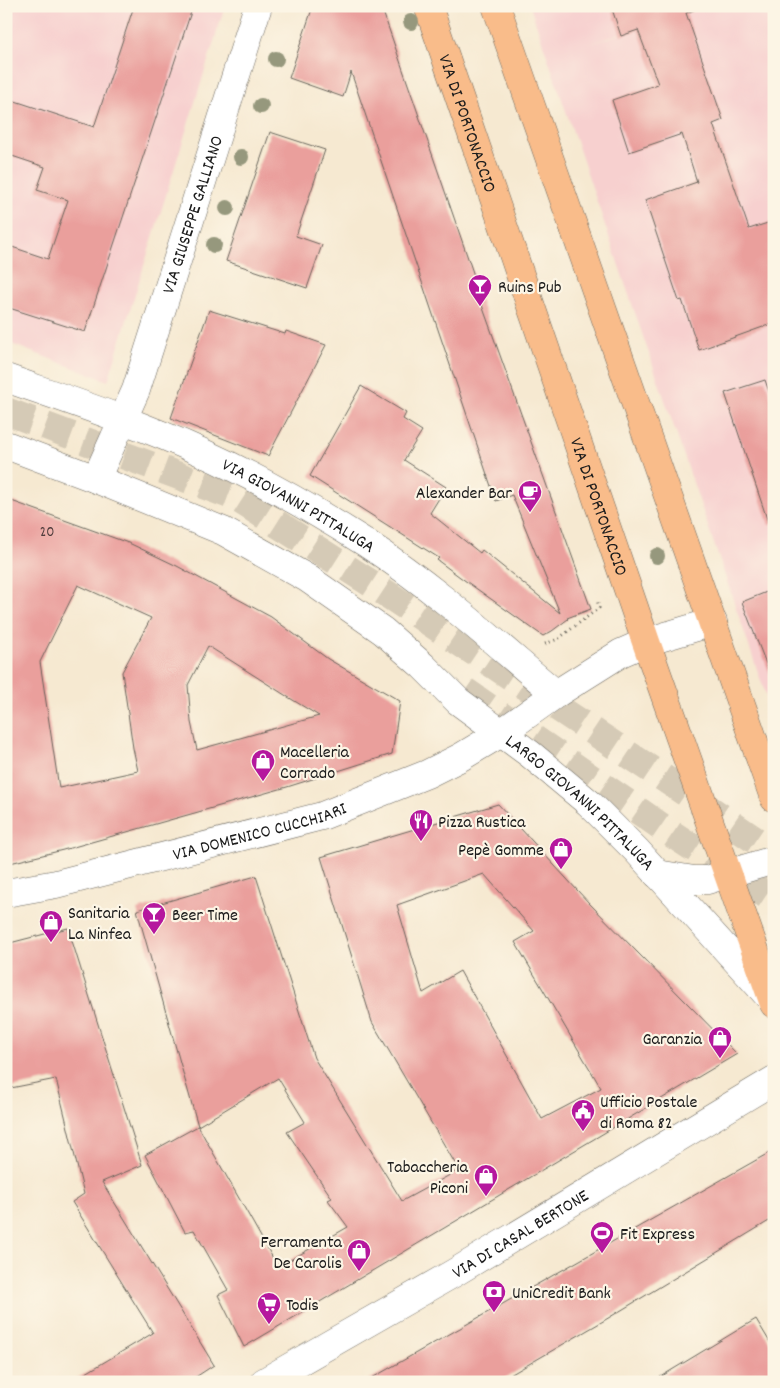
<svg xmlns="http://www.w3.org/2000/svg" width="780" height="1388" viewBox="0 0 780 1388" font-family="Dekko,sans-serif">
	<rect width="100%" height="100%" fill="#fcf5e5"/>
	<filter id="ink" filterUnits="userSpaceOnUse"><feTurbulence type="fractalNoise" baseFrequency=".02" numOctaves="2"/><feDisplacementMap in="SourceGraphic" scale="10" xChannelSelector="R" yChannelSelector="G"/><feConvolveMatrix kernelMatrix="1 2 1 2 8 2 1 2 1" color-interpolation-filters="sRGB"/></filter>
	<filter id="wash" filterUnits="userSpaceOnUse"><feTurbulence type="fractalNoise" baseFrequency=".0096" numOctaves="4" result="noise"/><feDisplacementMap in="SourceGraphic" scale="20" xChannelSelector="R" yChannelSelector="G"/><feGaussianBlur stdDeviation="1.12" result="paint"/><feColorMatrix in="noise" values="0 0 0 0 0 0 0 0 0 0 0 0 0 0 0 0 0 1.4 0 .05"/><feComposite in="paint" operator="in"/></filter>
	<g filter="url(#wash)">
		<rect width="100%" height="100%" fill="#f6e9d1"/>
		<path fill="#f7d0cf" d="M6,6h219l-117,375 -102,-39z
			M530,6h167l-115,41 122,-41h70v713z"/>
		<g id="blocks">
			<path fill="#ea9f9c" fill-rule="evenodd" d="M134,6h59l-108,326 -79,-25v-62l42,14 20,-59 -31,-10 8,-23 -39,-13v-56l88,29z
				M313,6h68l99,287 -2,1 113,315 -24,9 1,1 -16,12 -9,5 -83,-59 -23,-17 2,-2 -129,-82 51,-90 45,27 -3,6 19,12 -18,29 42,27 -16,26 50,40 2,-3 78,63 -48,-118 -16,6 -145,-429 -8,25 -54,-19z
				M611,6h83v4l-8,3 37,107 -10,4 36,105 25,-8v102l-75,27 -17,-50 -3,1 -34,-101 52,-18 -15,-48 -53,18 -17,-52 46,-16 -20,-54 -17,6z
				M270,132l55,18 -29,86 26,9 -15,43 -81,-27z
				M209,310l76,24 1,-3 40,14 -58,111 -97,-38z
				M765,380l9,26v118l-5,1 -44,-132z
				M6,499l125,45 46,22 94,51 57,42 72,42 -8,53 -105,33 -224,63 -57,14zM78,585l73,33 -29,54 11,76 5,23 -79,17 -19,-126zM208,646l80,51 31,19 -122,34 -6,-28 -3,-37z
				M774,589v89l-2,1 -30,-77z
				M498,804l91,99 148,151 -493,293 -26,-52 10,-5 -34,-60 -9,2 -40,-77 53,-29 -61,-216 119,-34 58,182 88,143 57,-31 -87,-148 -51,-165zM484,874l50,57 -19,11 86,146 -59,31 -82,-148 -37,22 -26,-88zM278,1078l27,44 -18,10 45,66 -4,2 20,27 -70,40 -80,-141z
				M68,928l74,237 -40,17 112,183 -26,17h-117l82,-49 -81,-131 12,-8 -28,-115 -50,10v-145z
				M774,1150v68l-169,102 -107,62h-133z
				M756,1319l18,30v33h-122z"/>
		</g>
	</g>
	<g filter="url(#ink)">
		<use href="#blocks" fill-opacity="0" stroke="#68645b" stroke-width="1"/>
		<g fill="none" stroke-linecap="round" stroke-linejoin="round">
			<path stroke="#d5cab6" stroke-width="28" stroke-dasharray="28 14" stroke-linecap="butt" d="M6,411l229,86 137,87 311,207 91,62
				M465,691l210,145 99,64"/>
			<g stroke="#68645b" stroke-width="29">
				<g id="minor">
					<path id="s1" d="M6,378c65,23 132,45 195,74 57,26 113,58 165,91 68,44 128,99 190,151"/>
					<path id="s2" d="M6,445l90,34 127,52 84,47 76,53 40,35 35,35 72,53 59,49 48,48 135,149"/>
					<path id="s3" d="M96,479l40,-89 122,-384"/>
					<path d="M657,874l37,6h13l67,-20"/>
					<path id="s4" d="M6,893l50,-9 266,-68 105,-42 34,-17 40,-24 55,-39 65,-41 25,-11 67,-20"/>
					<path id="s5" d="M264,1382l190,-109 320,-193"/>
				</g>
			</g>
			<g stroke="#68645b" stroke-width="29">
				<g id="major">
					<path id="s6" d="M428,6l218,636 128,362"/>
					<path d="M496,6l278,792"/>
				</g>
			</g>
			<path stroke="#68645b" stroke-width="3" stroke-dasharray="1 4" stroke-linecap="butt" d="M545,644l13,-5 41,-31 -2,-9"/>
			<use href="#minor" stroke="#fff" stroke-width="28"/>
			<use href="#major" stroke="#f9bc8a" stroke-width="28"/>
		</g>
		<g fill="#96987d">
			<circle cx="411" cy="22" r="8"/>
			<circle cx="276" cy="59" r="8"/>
			<circle cx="261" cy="106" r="8"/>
			<circle cx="241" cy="157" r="8"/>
			<circle cx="227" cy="208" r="8"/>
			<circle cx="214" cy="245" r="8"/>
			<circle cx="657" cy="556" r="8"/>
		</g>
	</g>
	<defs>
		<g id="bar-pin" transform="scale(1.25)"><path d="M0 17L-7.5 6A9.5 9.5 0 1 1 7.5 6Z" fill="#b5179e" stroke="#fcf5e5"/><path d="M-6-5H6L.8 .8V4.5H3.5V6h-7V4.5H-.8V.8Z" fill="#fff"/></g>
		<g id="cafe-pin" transform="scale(1.25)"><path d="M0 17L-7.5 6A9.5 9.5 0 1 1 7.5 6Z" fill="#b5179e" stroke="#fcf5e5"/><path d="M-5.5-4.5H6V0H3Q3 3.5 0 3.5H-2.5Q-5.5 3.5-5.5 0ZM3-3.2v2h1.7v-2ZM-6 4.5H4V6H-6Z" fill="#fff"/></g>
		<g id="shop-pin" transform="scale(1.25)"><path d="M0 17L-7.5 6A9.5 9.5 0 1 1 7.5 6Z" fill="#b5179e" stroke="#fcf5e5"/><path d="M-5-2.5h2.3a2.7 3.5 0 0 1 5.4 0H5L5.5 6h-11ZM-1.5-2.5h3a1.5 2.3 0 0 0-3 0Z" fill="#fff"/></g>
		<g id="restaurant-pin" transform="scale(1.25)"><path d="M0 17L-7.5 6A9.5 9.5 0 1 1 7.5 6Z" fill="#b5179e" stroke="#fcf5e5"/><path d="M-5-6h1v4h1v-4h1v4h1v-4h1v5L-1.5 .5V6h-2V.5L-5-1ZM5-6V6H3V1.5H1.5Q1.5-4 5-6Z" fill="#fff"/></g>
		<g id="civic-pin" transform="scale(1.25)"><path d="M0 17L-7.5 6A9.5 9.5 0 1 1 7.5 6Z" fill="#b5179e" stroke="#fcf5e5"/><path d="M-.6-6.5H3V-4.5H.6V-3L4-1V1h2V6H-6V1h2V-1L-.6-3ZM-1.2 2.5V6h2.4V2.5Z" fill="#fff"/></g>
		<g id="stadium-pin" transform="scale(1.25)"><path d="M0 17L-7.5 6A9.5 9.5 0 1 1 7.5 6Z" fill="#b5179e" stroke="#fcf5e5"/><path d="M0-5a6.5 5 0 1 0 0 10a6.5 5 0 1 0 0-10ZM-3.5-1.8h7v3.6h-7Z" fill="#fff"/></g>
		<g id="bank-pin" transform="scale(1.25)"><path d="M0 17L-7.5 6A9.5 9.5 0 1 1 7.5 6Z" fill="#b5179e" stroke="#fcf5e5"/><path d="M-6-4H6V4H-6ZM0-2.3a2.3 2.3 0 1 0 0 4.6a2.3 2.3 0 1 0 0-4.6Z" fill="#fff"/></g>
		<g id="supermarket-pin" transform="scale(1.25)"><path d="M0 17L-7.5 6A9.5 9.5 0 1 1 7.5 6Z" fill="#b5179e" stroke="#fcf5e5"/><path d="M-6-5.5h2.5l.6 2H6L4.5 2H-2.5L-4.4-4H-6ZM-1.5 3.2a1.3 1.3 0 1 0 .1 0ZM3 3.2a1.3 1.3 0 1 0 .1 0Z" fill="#fff"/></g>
	</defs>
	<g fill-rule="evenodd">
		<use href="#bar-pin" x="480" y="286"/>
		<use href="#cafe-pin" x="530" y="492"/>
		<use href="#shop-pin" x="263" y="761"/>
		<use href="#restaurant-pin" x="421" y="821"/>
		<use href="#shop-pin" x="561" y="849"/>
		<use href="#bar-pin" x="154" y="914"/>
		<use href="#shop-pin" x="51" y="922"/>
		<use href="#shop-pin" x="720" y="1038"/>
		<use href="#civic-pin" x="583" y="1111"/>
		<use href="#shop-pin" x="486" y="1176"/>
		<use href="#stadium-pin" x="602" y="1233"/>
		<use href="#shop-pin" x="359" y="1251"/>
		<use href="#bank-pin" x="494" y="1292"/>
		<use href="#supermarket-pin" x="269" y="1304"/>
	</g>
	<g text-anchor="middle" stroke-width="4.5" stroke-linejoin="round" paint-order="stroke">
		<g font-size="15" fill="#503d3c">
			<text x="47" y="536">20</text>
		</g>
		<g font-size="18" fill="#1c1c1c" stroke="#fcf5e5">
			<text dy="6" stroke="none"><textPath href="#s6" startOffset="124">VIA DI PORTONACCIO</textPath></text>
			<text dy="6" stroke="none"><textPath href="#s3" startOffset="282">VIA GIUSEPPE GALLIANO</textPath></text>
			<text dy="6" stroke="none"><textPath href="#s1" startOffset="320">VIA GIOVANNI PITTALUGA</textPath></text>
			<text dy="6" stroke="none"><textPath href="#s6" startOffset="529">VIA DI PORTONACCIO</textPath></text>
			<text dy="6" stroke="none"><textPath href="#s2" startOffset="684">LARGO GIOVANNI PITTALUGA</textPath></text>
			<text dy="6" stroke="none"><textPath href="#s4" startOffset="261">VIA DOMENICO CUCCHIARI</textPath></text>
			<text dy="6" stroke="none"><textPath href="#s5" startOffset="296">VIA DI CASAL BERTONE</textPath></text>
		</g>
		<g font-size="18" fill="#1c1c1c" stroke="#fcf5e5" text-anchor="start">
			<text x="498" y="292">Ruins Pub</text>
			<text x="512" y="498" text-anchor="end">Alexander Bar</text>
			<text x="280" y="757">Macelleria<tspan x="280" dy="21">Corrado</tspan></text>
			<text x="438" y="827">Pizza Rustica</text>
			<text x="544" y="855" text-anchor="end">Pepè Gomme</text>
			<text x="68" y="918">Sanitaria<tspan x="68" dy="21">La Ninfea</tspan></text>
			<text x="172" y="920">Beer Time</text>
			<text x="702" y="1044" text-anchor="end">Garanzia</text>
			<text x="600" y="1107">Ufficio Postale<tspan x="600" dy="21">di Roma 82</tspan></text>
			<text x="468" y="1172" text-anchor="end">Tabaccheria<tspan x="468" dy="21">Piconi</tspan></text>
			<text x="620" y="1239">Fit Express</text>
			<text x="342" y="1247" text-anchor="end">Ferramenta<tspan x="342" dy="21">De Carolis</tspan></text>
			<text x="512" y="1298">UniCredit Bank</text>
			<text x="286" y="1310">Todis</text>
		</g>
	</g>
	<rect width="780" height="1388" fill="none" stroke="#fcf5e5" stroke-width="25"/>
</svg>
